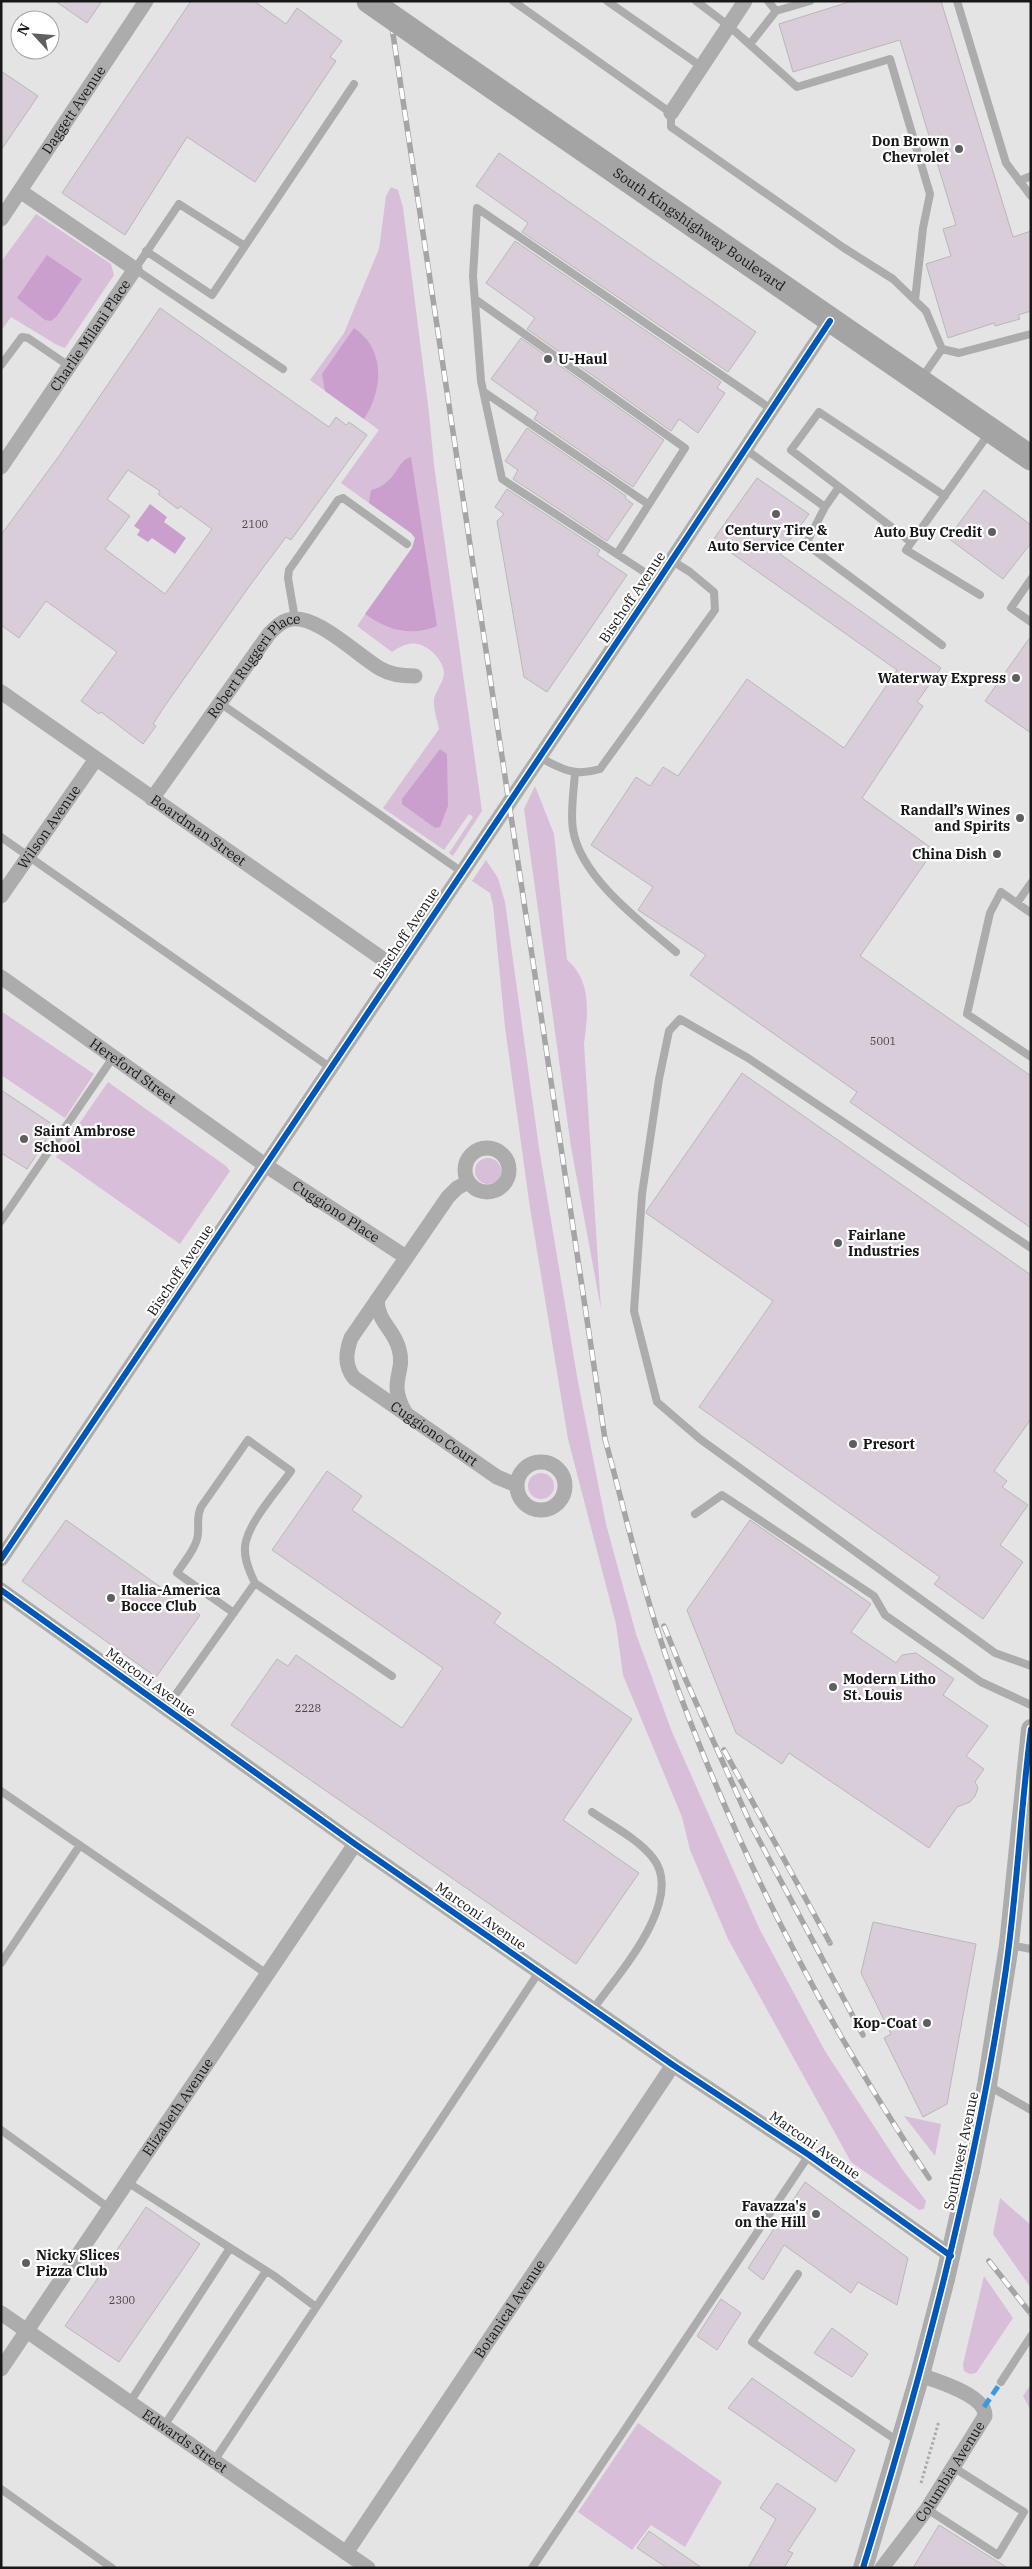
<svg xmlns="http://www.w3.org/2000/svg" width="1032" height="2569" viewBox="0 0 1032 2569" font-family="'IBM Plex Serif',serif">
	<rect width="100%" height="100%" fill="#e5e4e5"/>
	<path fill="#d8bed9" d="M391,187l7,3 5,17 26,206 5,52 48,346 -29,45 -4,-3 24,-36 -4,-3 -25,36 -61,-42 56,-79c-2,-9 -5,-18 -5,-27 -1,-8 9,-18 10,-28 0,-13 -14,-28 -27,-30 -8,-2 -18,3 -25,8l-35,-26 55,-78 3,-10 -4,-5 -70,-50 38,-53 -69,-50 34,-47 35,-84 7,-53z
		M36,214l75,50 3,11 -49,73 -8,-3 -46,-28 -10,14v-69z
		M535,786l19,48 13,126c25,21 21,53 17,84l17,265 -30,-162 -47,-338z
		M486,860l12,18 7,24 34,246 39,234 28,142 30,110 36,98 88,198 65,121 77,118 24,32 -2,8 -5,1 -68,-48 -123,-223 -38,-89 -8,-33 -59,-142 -7,-51 -48,-185 -38,-231 -25,-181 -12,-122 -3,-12 -18,-12z
		M1,1011l93,63 -29,44 -64,-43z
		M108,1082l118,84 4,5 -50,73 -124,-87z
		M475 1171a13 13 0 1 1 26 0a13 13 0 1 1-26 0Z
		M528 1486a13 13 0 1 1 26 0a13 13 0 1 1-26 0Z
		M904,2116l37,8 -6,32z
		M1000,2198l31,27v63l-38,-54z
		M984,2276l29,42 -37,55 -6,1 -6,-3 -1,-7z
		M1031,2384v27l-8,-15z
		M638,2423l84,59 -37,65 -34,-22 -19,25 -54,-38z"/>
	<path fill="#cb9fcd" d="M47,255l35,24 -25,37 -6,5 -6,-1 -28,-22z
		M354,328c32,21 29,62 10,91l-39,-28 -3,-17z
		M411,457l26,169c-27,11 -49,4 -72,-12l47,-66 3,-10 -4,-5 -42,-30 2,-13c26,-6 26,-31 40,-33z
		M150,504l17,13 -3,5 22,16 -11,16 -23,-16 -4,4 -11,-7 3,-5 -6,-4z
		M440,749l7,5 1,52 -8,21 -5,1 -33,-24v-5z"/>
	<path fill="#d9cdda" stroke="#b8b8b8" fill-rule="evenodd" d="M55,1h47l-15,22z
		M191,1h63l32,23 11,-16 45,33 -12,16 6,4 -81,121 -68,-45 -62,98 -63,-42z
		M852,1h89l72,236 18,-6v80l-13,4 2,4 -25,7 -1,-3 -46,15 -22,-74 25,-8 -8,-27 13,-4 -56,-185 -107,32 -14,-48z
		M1,71l37,25 -37,54z
		M499,153l257,179 -28,40 -206,-140 6,-9 -52,-37z
		M515,241l206,141 -4,6 8,5 -27,40 -19,-14 -8,12 -144,-102 8,-11 -49,-35z
		M160,308l169,119 7,-10 10,8 3,-3 18,13 -76,105 -5,-3 -38,51 -84,119 -11,17 3,2 -13,18 -42,-32 -2,2 -18,-13 36,-49 -71,-51 -27,37 -18,-13v-90l58,-79zM128,470l32,21 -2,3 20,15 2,-3 32,23 -47,65 -60,-45 25,-33 -23,-17z
		M521,338l143,102 -31,47 -99,-68 4,-7 -47,-33z
		M527,428l99,68 -1,2 8,6 -26,37 -94,-62 5,-9 -13,-9z
		M757,478l52,36 -29,40 161,114 -24,34 6,4 -61,92 72,52 -74,106 171,120v152l-181,-126 7,-10 -167,-117 16,-20 -68,-45 15,-23 -62,-42 45,-68 14,9 13,-19 15,9 69,-97 97,69 53,-78 -184,-130z
		M507,489l93,61 -3,5 30,20 -80,117 -23,-15 -27,-156 7,-7 -9,-7z
		M984,490l47,35v18l-28,36 -55,-41z
		M1031,636v97l-46,-32z
		M742,1073l289,202v144l-37,52 13,10 -5,6 26,18 -28,40 23,17 -40,57 -49,-35 6,-7 -241,-170 74,-106 -127,-88 1,-3z
		M1,1090l54,36 -28,43 -26,-16z
		M327,1471l35,25 -10,14 149,103 -7,10 138,96 -69,101 76,53 -63,91 -345,-239 46,-66 11,7 8,-11 106,73 41,-60 -171,-118z
		M66,1520l134,95 -44,62 -134,-96z
		M750,1520l121,84 -20,28 45,31 6,-8 14,-2 38,26 -11,16 45,31 -22,30 18,13 -9,13 3,6 -3,8 -5,6 -13,5 -28,41 -140,-95 -7,11 -46,-31 -49,-123z
		M873,1922l103,22 -29,160 -24,13 -39,-79 7,-4 -30,-61z
		M805,2182l103,76 -11,47 -39,-23 -7,11 -67,-48 -21,35 -15,-12z
		M146,2207l54,37 -81,118 -54,-36 35,-51 -11,-8 10,-15 11,8z
		M721,2299l20,14 -24,37 -20,-14z
		M832,2328l36,26 -16,23 -38,-24z
		M752,2378l103,72 -19,32 -108,-74z
		M777,2483l39,26 -28,42 5,2 -9,15h-36l28,-49 -16,-11z
		M939,2525l56,35 13,8h-95z
		M649,2531l30,21 23,16h-35l-30,-20z"/>
	<g fill="none" stroke-linecap="round" stroke-linejoin="round">
		<path stroke="#a9a9aa" stroke-width="3" stroke-dasharray="2.5 2.5" stroke-linecap="butt" d="M921,2483l18,-62"/>
		<path stroke="#acacac" stroke-width="8" d="M513,1l158,112v14l173,121 49,31 33,32 16,38
			M607,1l95,66
			M696,1l33,25 68,61 93,-28 40,135 -7,34 -8,72
			M768,1l8,10
			M957,1l49,162 25,33
			M750,44l26,-33 34,-10
			M1019,181l12,-5
			M245,246l-66,-42 -44,65 148,100
			M146,251l66,44 142,-211
			M475,299l210,149 -68,106
			M1,365l21,-28 6,1 41,28
			M921,379l21,-30 17,4 72,-19
			M484,392l164,112
			M745,449l80,58 -19,37 136,101
			M825,507l14,-20
			M911,542l-120,-92 28,-38 126,84
			M1031,579l-20,29 20,14
			M658,581l-156,-102 -21,-98 -8,-105 4,-68 294,201
			M980,595l-74,-45 84,-118
			M295,619l-7,-41 1,-8 49,-70 5,-2 64,46
			M220,703l242,169
			M539,757c22,12 36,20 61,12l115,-159 -1,-18 -24,-20 -19,-12
			M575,772c-1,18 -5,40 -2,58 8,48 68,92 103,122
			M1,837l330,231
			M1017,903l14,-20
			M1031,913l-30,-21 -11,21 -23,101 64,43
			M1,1221l113,-165
			M1031,1248l-283,-190 -68,-39 -11,12 -10,48 -17,115 -8,117 23,91 43,37 295,214 36,13
			M695,1514l27,-19 152,101 11,19 96,67 50,23
			M234,1613l-57,-40c7,-11 20,-26 21,-39 1,-11 -2,-16 3,-27l47,-67 43,31c-13,19 -39,47 -45,70 -4,14 3,30 9,42
			M166,1708l89,-125 137,93
			M1,1791l266,183
			M592,1812c20,14 45,26 61,46 33,42 -36,118 -60,151
			M1009,1945l22,4
			M1,1963l79,-118
			M989,2086l42,24
			M1,2130l108,78
			M127,2182l146,93 43,32
			M798,2274l-46,68 147,100
			M1001,2382l30,-46
			M130,2402l100,-154
			M164,2426l102,-155
			M214,2461l325,-489
			M1,2489l111,79
			M927,2509l71,46 26,-43 -71,-45
			M532,2568l277,-413"/>
		<g stroke="#acacac" stroke-width="15">
			<path d="M671,113l74,-112"/>
			<path id="s1" d="M1,219l145,-218"/>
			<path id="s2" d="M1,467l134,-198 -115,-78"/>
			<path id="s3" d="M1,692l396,277"/>
			<path id="s4" d="M152,799l117,-165c6,-6 11,-12 19,-14 26,-9 71,37 93,49 10,6 22,7 34,7"/>
			<path id="s5" d="M1,896l95,-137"/>
			<path id="s6" d="M1,977l264,188 141,92"/>
			<circle cx="487" cy="1170" r="22"/>
			<path id="s7" d="M468,1182l-11,6 -9,9 -97,141c-5,14 -7,27 3,40l143,99 19,8"/>
			<path d="M377,1300c1,23 17,29 22,49 7,24 -12,32 6,63"/>
			<circle cx="541" cy="1486" r="24"/>
			<path d="M1,1559l657,-978 172,-260"/>
			<path d="M1,1590l354,254 318,221 136,90 142,101"/>
			<path id="s8" d="M1,2313l367,255"/>
			<path id="s9" d="M1,2369l354,-525"/>
			<path id="s10" d="M346,2553l327,-488"/>
			<path id="s11" d="M882,2568l45,-59 58,-93c1,-21 -48,-35 -65,-41"/>
		</g>
		<path stroke="#acacac" stroke-width="20" d="M970,2170l17,-85 22,-140 22,-216
			M863,2568l57,-193 25,-96"/>
		<path stroke="#a4a4a4" stroke-width="25" id="s12" d="M435,47l596,411"/>
		<g stroke="#a5a5a5" stroke-width="5.5">
			<path id="rail" d="M388,1l217,1438c20,73 37,148 62,220 65,184 153,356 262,519
				M664,1626l21,52 66,147 112,210
				M724,1750l106,193
				M989,2261l42,53"/>
		</g>
		<use href="#rail" stroke="#fff" stroke-width="4" stroke-dasharray="11" stroke-linecap="butt"/>
		<path stroke="#acacac" stroke-width="20" d="M945,2279l25,-109"/>
		<path stroke="#a4a4a4" stroke-width="25" d="M369,1l66,46"/>
		<path stroke="#3b9adf" stroke-width="5" stroke-dasharray="10 5" stroke-linecap="butt" d="M984,2407l17,-25"/>
		<g stroke="#fff" stroke-width="9">
			<path id="cycleway" d="M1,1559l657,-978 172,-260
				M1,1590l354,254 318,221 136,90 142,101
				M863,2568c59,-193 111,-387 141,-586 13,-84 16,-169 27,-253"/>
		</g>
		<use href="#cycleway" stroke="#0057b8" stroke-width="6"/>
	</g>
	<g fill="#605f60" stroke="#fff" stroke-width="2">
		<circle cx="959" cy="149" r="5"/>
		<circle cx="548" cy="359" r="5"/>
		<circle cx="776" cy="514" r="5"/>
		<circle cx="992" cy="532" r="5"/>
		<circle cx="1016" cy="678" r="5"/>
		<circle cx="1020" cy="818" r="5"/>
		<circle cx="997" cy="854" r="5"/>
		<circle cx="24" cy="1139" r="5"/>
		<circle cx="838" cy="1243" r="5"/>
		<circle cx="853" cy="1444" r="5"/>
		<circle cx="111" cy="1598" r="5"/>
		<circle cx="833" cy="1687" r="5"/>
		<circle cx="927" cy="2023" r="5"/>
		<circle cx="816" cy="2214" r="5"/>
		<circle cx="26" cy="2263" r="5"/>
	</g>
	<g text-anchor="middle" stroke-width="4.5" stroke-linejoin="round" paint-order="stroke">
		<g font-size="11" fill="#494549">
			<text x="255" y="528">2100</text>
			<text x="883" y="1045">5001</text>
			<text x="308" y="1712">2228</text>
			<text x="122" y="2304">2300</text>
		</g>
		<g font-size="14" fill="#191819" stroke="#fff">
			<text dy="5" stroke="none"><textPath href="#s1" startOffset="131">Daggett Avenue</textPath></text>
			<text dy="5" stroke="none"><textPath href="#s12" startOffset="321">South Kingshighway Boulevard</textPath></text>
			<text dy="5" stroke="none"><textPath href="#s2" startOffset="159">Charlie Milani Place</textPath></text>
			<text transform="translate(632 597) rotate(-56)" y="5">Bischoff Avenue</text>
			<text dy="5" stroke="none"><textPath href="#s4" startOffset="170">Robert Ruggeri Place</textPath></text>
			<text dy="5" stroke="none"><textPath href="#s5" startOffset="84">Wilson Avenue</textPath></text>
			<text dy="5" stroke="none"><textPath href="#s3" startOffset="241">Boardman Street</textPath></text>
			<text transform="translate(406 933) rotate(-56)" y="5">Bischoff Avenue</text>
			<text dy="5" stroke="none"><textPath href="#s6" startOffset="162">Hereford Street</textPath></text>
			<text dy="5" stroke="none"><textPath href="#s6" startOffset="409">Cuggiono Place</textPath></text>
			<text transform="translate(180 1270) rotate(-56)" y="5">Bischoff Avenue</text>
			<text dy="5" stroke="none"><textPath href="#s7" startOffset="336">Cuggiono Court</textPath></text>
			<text transform="translate(151 1682) rotate(36)" y="5">Marconi Avenue</text>
			<text transform="translate(481 1916) rotate(35)" y="5">Marconi Avenue</text>
			<text dy="5" stroke="none"><textPath href="#s9" startOffset="316">Elizabeth Avenue</textPath></text>
			<text transform="translate(815 2145) rotate(35)" y="5">Marconi Avenue</text>
			<text transform="translate(961 2151) rotate(-78)" y="5">Southwest Avenue</text>
			<text dy="5" stroke="none"><textPath href="#s10" startOffset="294">Botanical Avenue</textPath></text>
			<text dy="5" stroke="none"><textPath href="#s8" startOffset="224">Edwards Street</textPath></text>
			<text dy="5" stroke="none"><textPath href="#s11" startOffset="118">Columbia Avenue</textPath></text>
		</g>
		<g font-size="14" font-weight="bold" fill="#191819" stroke="#fff" text-anchor="end">
			<text x="949" y="146">Don Brown<tspan x="949" dy="16">Chevrolet</tspan></text>
			<text x="558" y="364" text-anchor="start">U-Haul</text>
			<text x="776" y="535" text-anchor="middle">Century Tire &amp;<tspan x="776" dy="16">Auto Service Center</tspan></text>
			<text x="982" y="537">Auto Buy Credit</text>
			<text x="1006" y="683">Waterway Express</text>
			<text x="1010" y="815">Randall’s Wines<tspan x="1010" dy="16">and Spirits</tspan></text>
			<text x="987" y="859">China Dish</text>
			<text x="34" y="1136" text-anchor="start">Saint Ambrose<tspan x="34" dy="16">School</tspan></text>
			<text x="848" y="1240" text-anchor="start">Fairlane<tspan x="848" dy="16">Industries</tspan></text>
			<text x="863" y="1449" text-anchor="start">Presort</text>
			<text x="121" y="1595" text-anchor="start">Italia-America<tspan x="121" dy="16">Bocce Club</tspan></text>
			<text x="843" y="1684" text-anchor="start">Modern Litho<tspan x="843" dy="16">St. Louis</tspan></text>
			<text x="917" y="2028">Kop-Coat</text>
			<text x="806" y="2211">Favazza's<tspan x="806" dy="16">on the Hill</tspan></text>
			<text x="36" y="2260" text-anchor="start">Nicky Slices<tspan x="36" dy="16">Pizza Club</tspan></text>
		</g>
	</g>
	<rect width="1032" height="2569" fill="none" stroke="#191819" stroke-width="5"/>
	<g transform="translate(35 35) rotate(296)"><circle r="24" fill="#ffffff" stroke="#a3a3a3"/>
	<path d="M0-4L9 19L0 12L-9 19Z" fill="#605f60"/>
	<text y="-8" font-size="14" font-weight="bold" text-anchor="middle" fill="#191819">N</text>
	</g>
</svg>
